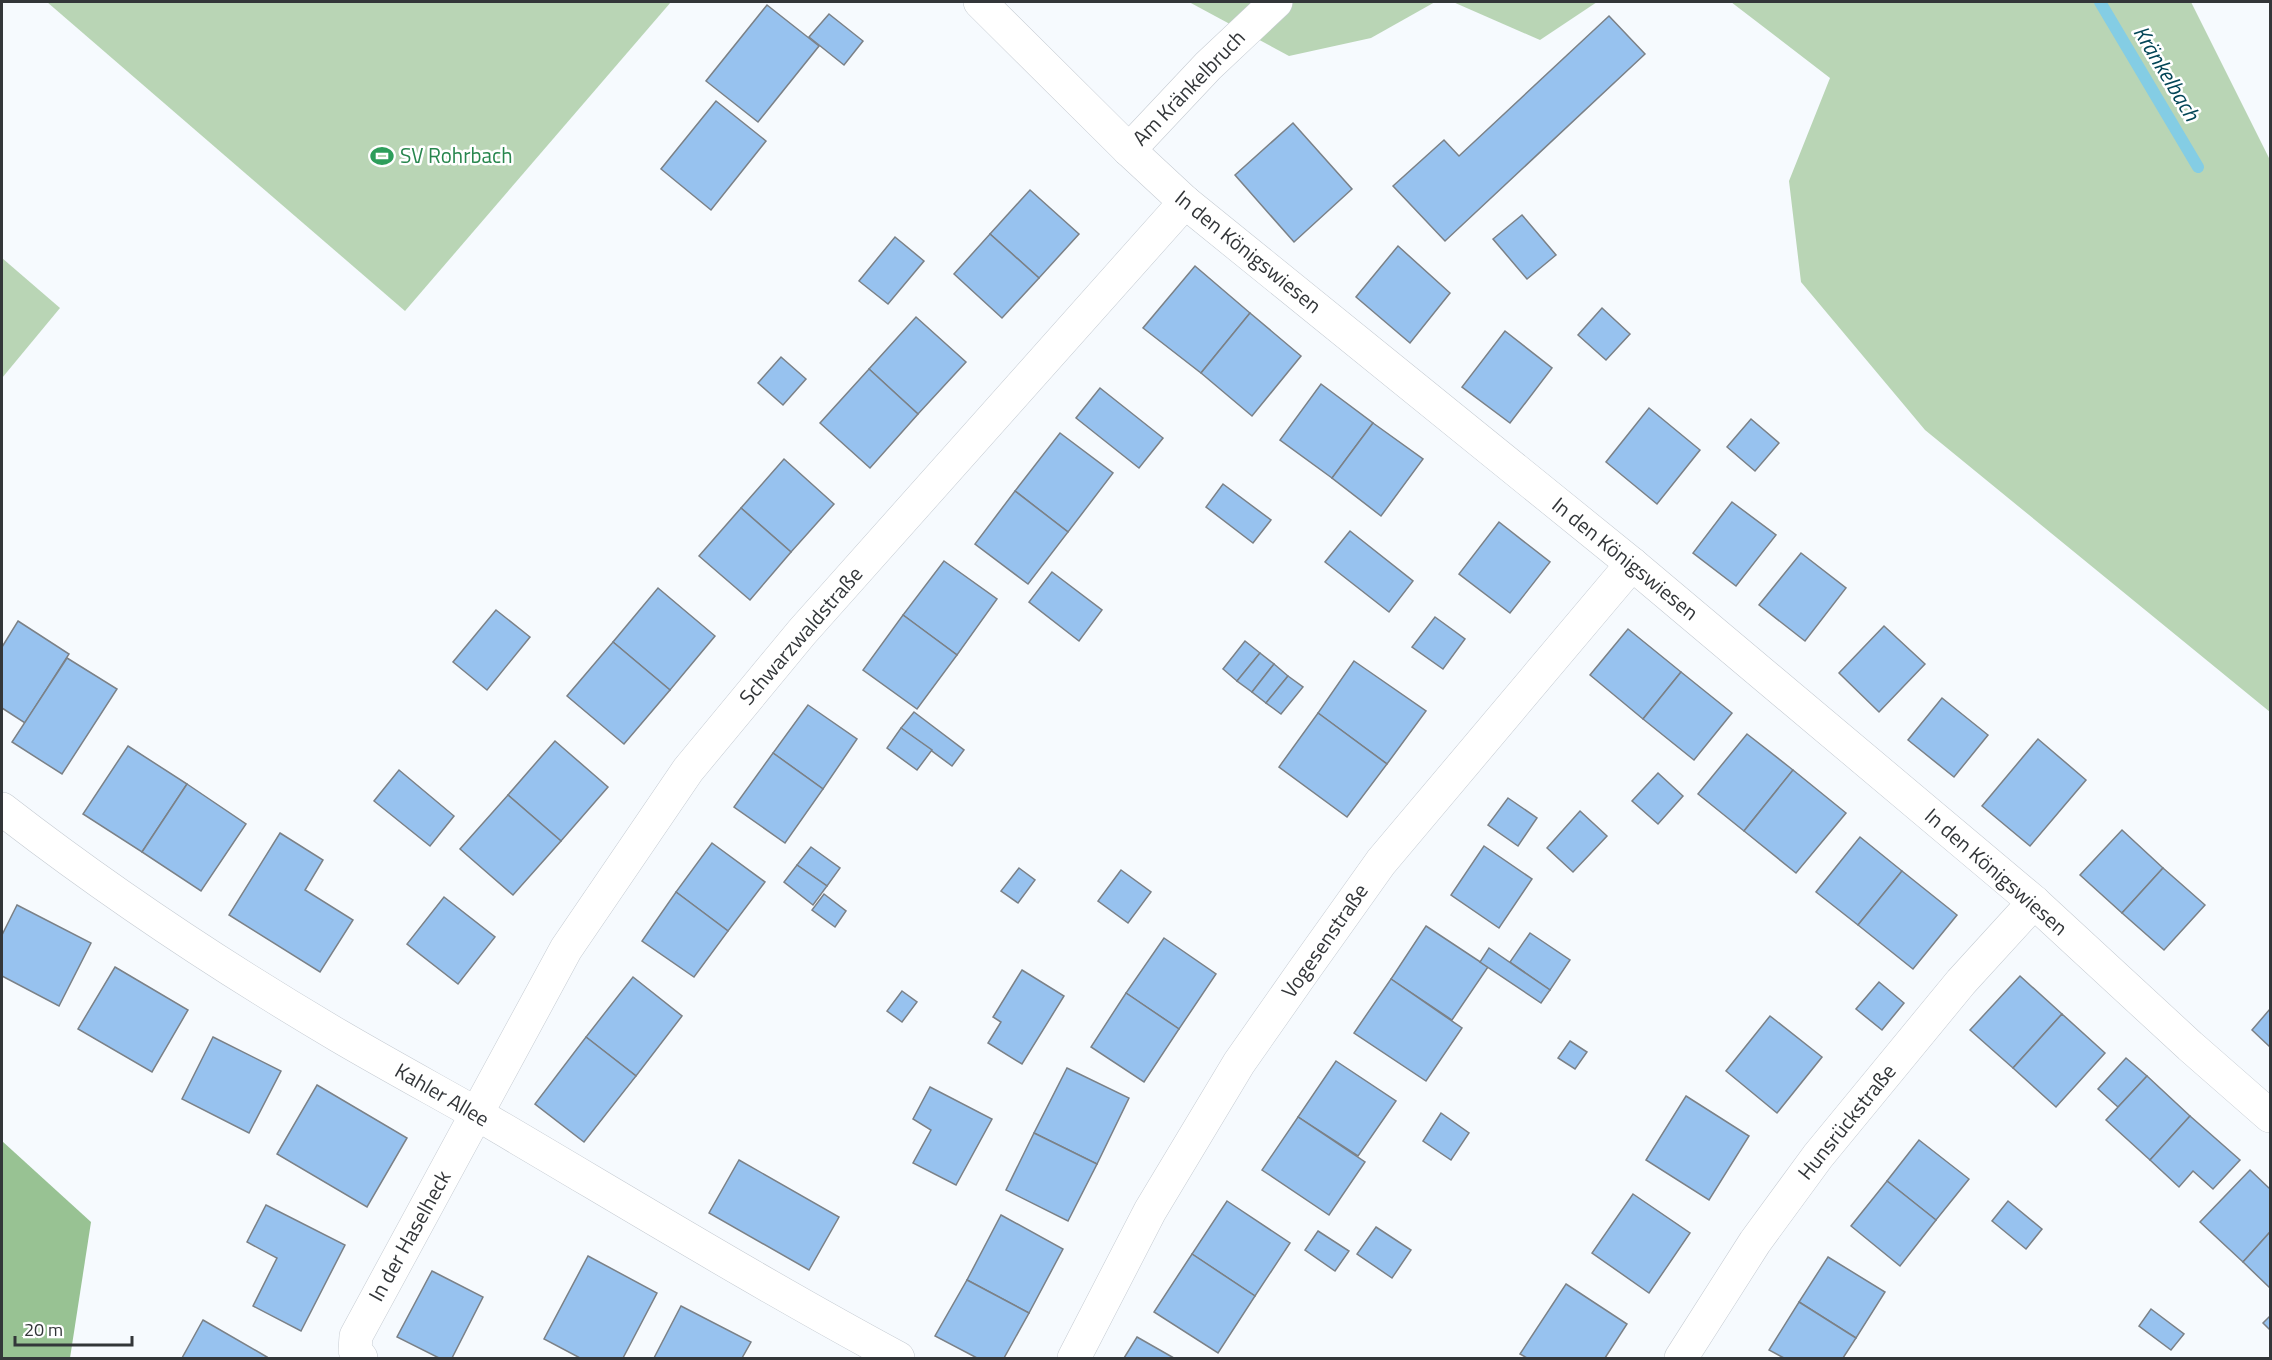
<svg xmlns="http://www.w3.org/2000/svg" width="2272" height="1360" font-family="'Titillium Web',sans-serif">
  <rect width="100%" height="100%" fill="#f6fafe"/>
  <g fill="#b9d5b5">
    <polygon points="47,2 671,2 405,311"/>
    <polygon points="1189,2 1435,2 1371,38 1289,56"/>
    <polygon points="1453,2 1597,2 1540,40"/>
    <polygon points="1731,2 2191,2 2270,160 2270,712 1925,430 1801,282 1789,181 1830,78"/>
    <polygon points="2,258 60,308 2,378"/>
  </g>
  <polygon fill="#98c293" points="2,1141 91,1222 70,1358 2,1358"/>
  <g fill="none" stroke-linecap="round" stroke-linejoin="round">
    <polyline stroke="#84cde4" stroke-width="12" points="2100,2 2198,167"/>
  </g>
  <g fill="#97c2ef" stroke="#7b8187" stroke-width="1.5">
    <polygon points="767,5 819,46 758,122 706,81"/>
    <polygon points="829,14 863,41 844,65 809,37"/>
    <polygon points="1609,16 1645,54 1445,241 1393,186 1444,140 1459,156"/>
    <polygon points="716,101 766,141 711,210 661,169"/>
    <polygon points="1293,123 1352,189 1294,242 1235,175"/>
    <polygon points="1030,190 1079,234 1039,278 990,234"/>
    <polygon points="1522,215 1556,255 1527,279 1493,239"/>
    <polygon points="990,234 1039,278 1002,318 954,274"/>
    <polygon points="895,237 924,261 888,304 859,281"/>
    <polygon points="1398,246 1450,293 1410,343 1356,297"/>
    <polygon points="1195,266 1250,313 1201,373 1143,328"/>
    <polygon points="1602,308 1630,334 1606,360 1578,335"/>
    <polygon points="1250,313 1301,356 1252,416 1201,373"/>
    <polygon points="916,317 966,362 918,414 869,369"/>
    <polygon points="1505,331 1552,368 1510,423 1462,387"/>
    <polygon points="781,357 806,379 783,405 758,383"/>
    <polygon points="869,369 918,414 870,468 820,423"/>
    <polygon points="1321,384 1373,423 1332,478 1280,440"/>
    <polygon points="1100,388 1163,438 1139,468 1076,418"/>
    <polygon points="1649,408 1700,450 1657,504 1606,462"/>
    <polygon points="1751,419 1779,443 1755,471 1727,447"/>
    <polygon points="1373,423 1423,459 1381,516 1332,478"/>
    <polygon points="1060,433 1113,473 1068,532 1015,491"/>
    <polygon points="784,459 834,504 791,552 741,508"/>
    <polygon points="1223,484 1271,520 1253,543 1206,507"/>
    <polygon points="1015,491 1068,532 1028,584 975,544"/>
    <polygon points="1732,502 1776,535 1736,586 1693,553"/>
    <polygon points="741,508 791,552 750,600 699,556"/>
    <polygon points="1499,522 1550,562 1510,613 1459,574"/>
    <polygon points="1350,531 1413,581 1389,612 1325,562"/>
    <polygon points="1801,553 1846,588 1805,641 1759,605"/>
    <polygon points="944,561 997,599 957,655 903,615"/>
    <polygon points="1052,572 1102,610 1079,641 1029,602"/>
    <polygon points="658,588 715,636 670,690 613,642"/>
    <polygon points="496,610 530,637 487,690 453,662"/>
    <polygon points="903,615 957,655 917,709 863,670"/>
    <polygon points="1435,617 1465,639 1443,669 1412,647"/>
    <polygon points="18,621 69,654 25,723 2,708 2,647"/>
    <polygon points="1884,626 1925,664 1879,712 1839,673"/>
    <polygon points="1628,629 1681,672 1643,719 1590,675"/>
    <polygon points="1245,641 1260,653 1237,681 1223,669"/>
    <polygon points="613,642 670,690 624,744 567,696"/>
    <polygon points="1260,653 1274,664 1252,692 1237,681"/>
    <polygon points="67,658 117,689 62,774 12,742"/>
    <polygon points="1354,661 1426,711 1387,764 1318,713"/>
    <polygon points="1274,664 1288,676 1266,703 1252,692"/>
    <polygon points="1681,672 1732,713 1694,760 1643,719"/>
    <polygon points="1288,676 1303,687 1281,714 1266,703"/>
    <polygon points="1942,698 1988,735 1954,777 1908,740"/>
    <polygon points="808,705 857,739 823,789 773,753"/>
    <polygon points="914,712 964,750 952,766 901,728"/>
    <polygon points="1318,713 1387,764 1347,817 1279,767"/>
    <polygon points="901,728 932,750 917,770 887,748"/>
    <polygon points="1747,734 1793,770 1744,831 1698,794"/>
    <polygon points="2038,739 2086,780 2030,846 1982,806"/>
    <polygon points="555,741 608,787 561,841 508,795"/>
    <polygon points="128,746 187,784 142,852 83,814"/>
    <polygon points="773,753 823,789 785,843 734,807"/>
    <polygon points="399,770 454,816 430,846 374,801"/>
    <polygon points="1793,770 1846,813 1796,873 1744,831"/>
    <polygon points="1658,773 1683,796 1658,824 1632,801"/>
    <polygon points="187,784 246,824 201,891 142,852"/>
    <polygon points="508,795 561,841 513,895 460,849"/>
    <polygon points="1508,798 1537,818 1518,846 1488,825"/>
    <polygon points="1580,811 1607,836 1573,872 1547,848"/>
    <polygon points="2122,830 2163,868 2122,913 2080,875"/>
    <polygon points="280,833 323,860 305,890 353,920 320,972 229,915"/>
    <polygon points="1860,837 1902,871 1858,925 1816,892"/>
    <polygon points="712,843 765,882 728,931 676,892"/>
    <polygon points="1484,846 1532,879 1499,928 1451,895"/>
    <polygon points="811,847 840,868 827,886 797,865"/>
    <polygon points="797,865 827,886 813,905 784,882"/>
    <polygon points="1019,868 1035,880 1018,903 1001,891"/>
    <polygon points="2163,868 2205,905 2164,950 2122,913"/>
    <polygon points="1121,870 1151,892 1128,923 1098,901"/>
    <polygon points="1902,871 1957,915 1913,969 1858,925"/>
    <polygon points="676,892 728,931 694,977 642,941"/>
    <polygon points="824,894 846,911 835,927 812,910"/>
    <polygon points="444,897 495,937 458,984 407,944"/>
    <polygon points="17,905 91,943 59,1006 2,976 2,935"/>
    <polygon points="1426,926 1488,967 1452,1020 1391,979"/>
    <polygon points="1530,933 1570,960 1550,990 1510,962"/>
    <polygon points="1164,938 1216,974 1179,1029 1126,993"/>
    <polygon points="1489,948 1550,990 1541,1003 1480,962"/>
    <polygon points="115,967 188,1010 152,1072 78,1029"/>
    <polygon points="1022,970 1064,996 1022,1064 988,1043 1001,1022 993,1017"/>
    <polygon points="2020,976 2062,1014 2013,1068 1970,1030"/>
    <polygon points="633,977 682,1016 636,1076 586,1037"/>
    <polygon points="1391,979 1462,1028 1426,1081 1354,1033"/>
    <polygon points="1879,982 1904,1003 1882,1030 1856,1009"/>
    <polygon points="902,991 917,1002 902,1022 887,1011"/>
    <polygon points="1126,993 1179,1029 1144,1082 1091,1047"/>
    <polygon points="2270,1009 2270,1047 2252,1030"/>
    <polygon points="2062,1014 2105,1053 2056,1107 2013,1068"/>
    <polygon points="1770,1016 1822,1057 1777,1113 1726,1071"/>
    <polygon points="213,1037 281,1071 249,1133 182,1099"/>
    <polygon points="586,1037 636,1076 584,1142 535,1104"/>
    <polygon points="1570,1041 1587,1052 1575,1069 1558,1058"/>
    <polygon points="2126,1058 2147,1076 2118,1107 2098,1089"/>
    <polygon points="1336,1061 1396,1101 1358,1156 1298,1117"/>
    <polygon points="1067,1068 1129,1098 1097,1164 1034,1133"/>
    <polygon points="2147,1076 2190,1116 2150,1160 2106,1120"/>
    <polygon points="317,1085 407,1138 367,1207 277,1154"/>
    <polygon points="930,1087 992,1119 956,1185 913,1163 931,1130 913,1119"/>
    <polygon points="1686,1096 1749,1136 1709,1200 1646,1160"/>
    <polygon points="1441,1113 1469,1133 1451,1160 1423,1141"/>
    <polygon points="2190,1116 2240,1160 2213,1189 2193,1171 2179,1187 2150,1160"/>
    <polygon points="1298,1117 1365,1162 1329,1215 1262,1170"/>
    <polygon points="1034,1133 1097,1164 1068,1221 1006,1190"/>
    <polygon points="1919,1140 1969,1179 1936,1220 1887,1181"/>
    <polygon points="739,1160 839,1217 809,1270 709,1213"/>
    <polygon points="2250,1170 2270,1189 2270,1232 2243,1262 2200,1222"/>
    <polygon points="1887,1181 1936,1220 1900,1266 1851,1226"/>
    <polygon points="1633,1194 1690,1233 1649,1293 1592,1253"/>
    <polygon points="1227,1201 1290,1243 1255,1296 1192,1254"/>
    <polygon points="2008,1201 2042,1229 2026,1249 1992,1221"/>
    <polygon points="266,1205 345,1245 301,1331 253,1306 277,1258 247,1242"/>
    <polygon points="1001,1215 1063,1249 1029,1313 967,1280"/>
    <polygon points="1376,1227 1411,1250 1392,1278 1357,1254"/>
    <polygon points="1318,1231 1349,1251 1335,1271 1305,1250"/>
    <polygon points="2270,1232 2270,1288 2243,1262"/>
    <polygon points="1192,1254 1255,1296 1218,1353 1154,1312"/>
    <polygon points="588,1256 657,1293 623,1358 580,1358 544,1339"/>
    <polygon points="1828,1257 1885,1292 1856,1338 1799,1302"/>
    <polygon points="432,1271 483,1297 452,1358 439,1358 397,1337"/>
    <polygon points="967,1280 1029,1313 1004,1358 977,1358 935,1336"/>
    <polygon points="1566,1284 1627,1324 1605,1358 1527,1358 1520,1354"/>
    <polygon points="1799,1302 1856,1338 1843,1358 1784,1358 1769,1350"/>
    <polygon points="681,1306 751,1342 742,1358 654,1358"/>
    <polygon points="2151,1309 2184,1334 2171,1350 2139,1326"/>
    <polygon points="2270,1316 2270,1330 2263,1323"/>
    <polygon points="203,1320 267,1357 266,1358 182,1358"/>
    <polygon points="1137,1337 1174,1358 1124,1358"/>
  </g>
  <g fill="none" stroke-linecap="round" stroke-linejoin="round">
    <g stroke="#c5cbd2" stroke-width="34">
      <g id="minor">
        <polyline points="980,2 1129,150 1185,202 1632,564 2034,902 2190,1046 2270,1116"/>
        <polyline points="1129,150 1208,66 1276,2"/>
        <path d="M2 809C109 892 222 967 339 1036 385 1063 431 1088 477 1114 617 1196 755 1281 898 1358"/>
        <polyline points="361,1358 355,1350 356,1336 566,949 688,770 802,632 1185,202"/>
        <polyline points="1074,1358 1150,1211 1239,1063 1302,973 1381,862 1632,564"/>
        <polyline points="1681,1358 1755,1242 1818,1156 1961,982 2034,902"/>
      </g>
    </g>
    <use href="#minor" stroke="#fff" stroke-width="33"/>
  </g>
  <defs>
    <g id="stadium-bare" transform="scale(1.8)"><path d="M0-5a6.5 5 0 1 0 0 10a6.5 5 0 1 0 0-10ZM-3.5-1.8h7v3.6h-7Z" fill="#2e9e5b" stroke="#fff" stroke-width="2.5" paint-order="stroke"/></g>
  </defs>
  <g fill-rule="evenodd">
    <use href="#stadium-bare" x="382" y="156"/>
  </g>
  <g text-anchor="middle" stroke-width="5" stroke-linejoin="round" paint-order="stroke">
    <g font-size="21" fill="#333639" stroke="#fff">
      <text transform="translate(1189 88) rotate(-46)" y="7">Am Kränkelbruch</text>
      <text transform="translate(1248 252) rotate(39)" y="7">In den Königswiesen</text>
      <text transform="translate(1625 559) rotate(39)" y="7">In den Königswiesen</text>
      <text transform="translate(801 636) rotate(-49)" y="7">Schwarzwaldstraße</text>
      <text transform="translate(1996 872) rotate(41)" y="7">In den Königswiesen</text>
      <text transform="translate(1325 941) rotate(-55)" y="7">Vogesenstraße</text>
      <text transform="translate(442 1095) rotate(30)" y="7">Kahler Allee</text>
      <text transform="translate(1847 1122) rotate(-51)" y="7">Hunsrückstraße</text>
      <text transform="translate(410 1236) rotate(-61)" y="7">In der Haselheck</text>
    </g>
    <g font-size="21" fill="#27864d" stroke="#fff" text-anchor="start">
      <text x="400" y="163">SV Rohrbach</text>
    </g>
    <g font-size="22" font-style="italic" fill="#034657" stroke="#fff">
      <text transform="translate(2167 73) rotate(59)" y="8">Kränkelbach</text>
    </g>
  </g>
  <rect width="2272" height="1360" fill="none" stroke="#333639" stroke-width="6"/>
  <path d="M15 1336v9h117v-9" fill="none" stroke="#333639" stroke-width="3"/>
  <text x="24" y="1336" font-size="18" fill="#333639" stroke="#ffffff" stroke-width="4.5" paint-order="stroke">20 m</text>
</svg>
